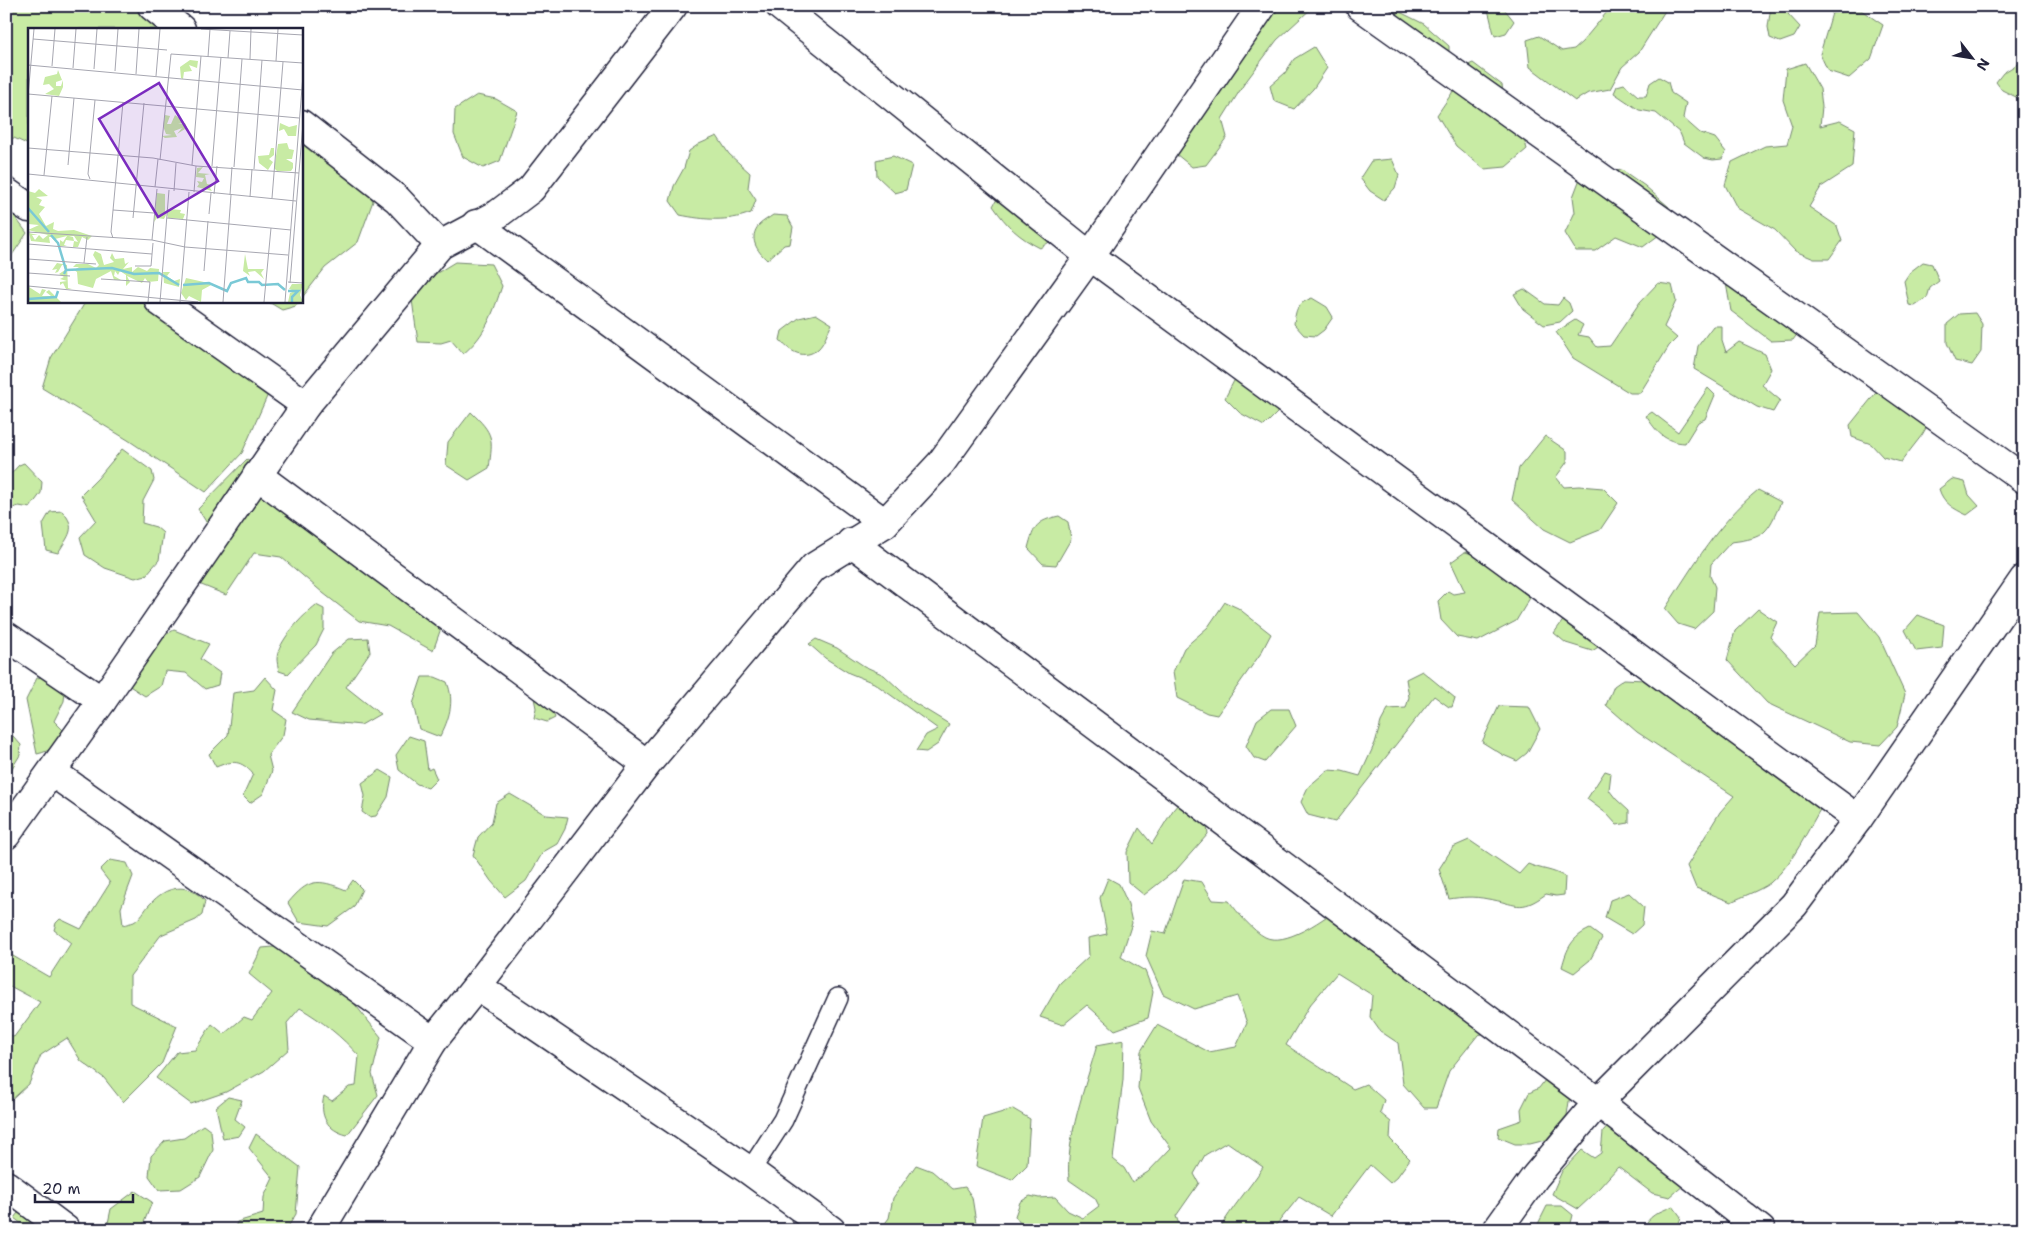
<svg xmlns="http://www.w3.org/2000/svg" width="2030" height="1236" font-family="'Shantell Sans',sans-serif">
  <rect width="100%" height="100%" fill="#fff"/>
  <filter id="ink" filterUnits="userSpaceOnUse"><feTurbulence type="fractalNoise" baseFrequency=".02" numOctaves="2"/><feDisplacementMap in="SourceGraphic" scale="10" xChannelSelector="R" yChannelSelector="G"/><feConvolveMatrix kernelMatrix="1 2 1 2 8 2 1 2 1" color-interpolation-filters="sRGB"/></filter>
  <g filter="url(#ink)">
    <g fill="#c8eba4" stroke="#758670">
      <polygon points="6,6 136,6 171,29 29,29 29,145 14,138 6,139"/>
      <polygon points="1276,6 1388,6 1424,24 1449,46 1449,57 1356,7 1313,7 1277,40 1244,84 1222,119 1227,137 1206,165 1192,167 1171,150"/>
      <path d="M1486 6H1502L1514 21 1506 33 1495 36C1491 26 1491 16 1486 6Z"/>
      <polygon points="1612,6 1668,6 1639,52 1622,67 1610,89 1588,93 1575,101 1530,67 1527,40 1539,36 1562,51 1574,49 1582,42"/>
      <polygon points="1771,6 1791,6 1788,14 1800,27 1794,37 1780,42 1770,38 1768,27"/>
      <polygon points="1861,10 1883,25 1871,59 1849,78 1828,71 1820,54 1832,13"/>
      <polygon points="1314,47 1327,68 1313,89 1294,109 1274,101 1270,86 1285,73 1294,59"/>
      <polygon points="1473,63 1502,85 1506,114 1522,133 1527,149 1506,167 1484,169 1456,146 1437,115 1452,93 1456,70"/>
      <polygon points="1805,63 1820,89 1822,107 1820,126 1840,121 1855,129 1852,167 1821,187 1809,207 1837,226 1842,241 1829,259 1814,259 1795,251 1775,230 1737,208 1725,185 1732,162 1765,146 1787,144 1792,126 1783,100 1786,69"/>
      <polygon points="2019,63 2024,63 2024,101 2002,90 1996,82 2003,73"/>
      <polygon points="1659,77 1668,82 1671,93 1686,103 1683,118 1700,133 1715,138 1726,152 1722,159 1713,160 1704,158 1684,143 1680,133 1656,113 1639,110 1614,93 1617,86 1624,84 1638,96 1646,96 1650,83"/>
      <polygon points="477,95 496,99 517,111 500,161 483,168 463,157 454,134 455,109"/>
      <polygon points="301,127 348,155 373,201 358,242 325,268 301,299"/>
      <path d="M717 136 729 154 750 173 748 188 756 200 751 213C727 222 705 220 680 215L670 201 674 186 684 168 689 151 699 144Z"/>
      <polygon points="893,156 912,165 906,190 895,193 877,176 876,160"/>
      <polygon points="1392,159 1399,175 1395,188 1384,200 1370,191 1360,178 1371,161"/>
      <polygon points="1622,170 1645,186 1669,207 1659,235 1643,247 1616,236 1595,251 1576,251 1565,233 1575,212 1573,197 1581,176"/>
      <path d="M1001 192 1054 239 1040 248C1018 237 1007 226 993 206Z"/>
      <polygon points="6,205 27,233 6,264"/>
      <path d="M773 215 787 216 793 227 790 244 784 245 767 260C757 251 748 238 759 225 763 221 769 218 773 215Z"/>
      <path d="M455 262 491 264 502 286C493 313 486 335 463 354L451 340 441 343 418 342 411 293 417 282 432 276Z"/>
      <polygon points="1923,262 1932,264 1939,281 1930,288 1927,298 1915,306 1909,305 1904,281 1910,272"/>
      <polygon points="1658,283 1672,285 1676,301 1664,327 1677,338 1669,346 1640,393 1630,393 1573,358 1556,332 1575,320 1583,325 1578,335 1589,337 1597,347 1610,346 1640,302"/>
      <polygon points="1726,283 1809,318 1793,340 1771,341 1731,311"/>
      <polygon points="1524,289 1545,304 1558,305 1563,298 1569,303 1572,311 1560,322 1544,325 1523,309 1514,294"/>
      <path d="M1312 298 1327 307 1333 317 1324 330 1316 336 1304 335 1294 324C1296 308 1297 304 1312 298Z"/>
      <polygon points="86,301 155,301 269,392 242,453 206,492 128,440 42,388 51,358"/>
      <polygon points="267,301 300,301 296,306 282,310"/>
      <polygon points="1975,313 1982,324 1981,352 1972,365 1955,361 1947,343 1947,324 1959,314"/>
      <path d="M816 314 832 324C828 331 824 344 818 349 804 361 789 351 780 340L782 331 799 318Z"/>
      <polygon points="1713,326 1722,326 1722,340 1726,352 1739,342 1765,354 1771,369 1762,385 1780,400 1773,412 1757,407 1694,369 1698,346"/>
      <polygon points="1236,377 1278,409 1277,413 1264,426 1240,413 1225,398"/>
      <polygon points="1883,384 1937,409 1922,435 1901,462 1883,457 1871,444 1852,437 1850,425"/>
      <path d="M1708 388 1715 395 1705 419 1698 422 1685 443C1664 442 1657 432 1646 416L1652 412 1678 432Z"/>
      <path d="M471 412C494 434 493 438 489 468L469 480 446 465 448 442Z"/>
      <polygon points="1545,436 1567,451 1567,462 1556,477 1564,487 1579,486 1603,488 1618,503 1600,530 1570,542 1544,529 1512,500 1519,468"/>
      <polygon points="122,449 152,471 154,480 143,501 142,523 156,527 163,533 159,560 146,575 135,578 105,568 85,555 80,537 96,520 81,495 98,478"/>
      <polygon points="247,459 281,480 446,614 433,651 388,626 359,621 323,593 281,557 254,553 226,595 199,584 215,536 198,509"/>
      <polygon points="24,463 42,482 41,493 30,508 19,506 6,510 6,479 19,465"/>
      <path d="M1952 479 1965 482 1969 495 1979 506 1967 515C1954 509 1943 503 1939 489Z"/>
      <path d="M1758 490 1781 502C1767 533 1766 538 1731 542L1711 564 1710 576 1715 587 1713 611 1694 629 1678 624 1665 609C1693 566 1718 523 1758 490Z"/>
      <path d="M62 511C78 528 68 536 58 553L46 550 43 524 50 512Z"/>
      <path d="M1059 516 1068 522 1071 539 1056 565 1043 564 1028 548C1034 526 1036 521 1059 516Z"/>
      <polygon points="1465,552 1489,558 1536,588 1516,621 1478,641 1457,637 1441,620 1438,601 1448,591 1453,594 1465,592 1451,562"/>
      <polygon points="1225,602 1238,608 1271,634 1261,653 1217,715 1207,713 1177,698 1173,672 1184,648 1208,627"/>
      <polygon points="1586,602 1595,609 1600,646 1592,651 1566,643 1554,633 1572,608"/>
      <path d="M316 605 324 609V629L316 645 288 674 279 671C278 667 277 662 277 659 277 642 303 615 316 605Z"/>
      <polygon points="1758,609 1777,622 1770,637 1795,664 1815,645 1820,613 1858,612 1879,637 1905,694 1897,727 1880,745 1850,742 1767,703 1727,660 1735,631"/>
      <polygon points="1918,615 1944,625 1942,648 1916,651 1905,630"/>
      <polygon points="174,630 209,644 200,659 220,673 218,685 205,689 186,673 165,671 161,686 145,696 125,683 158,639"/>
      <polygon points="368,638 370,652 346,687 380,714 361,725 309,720 292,712 331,654 349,639"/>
      <polygon points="816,639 837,648 864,666 884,675 913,702 949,724 938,744 926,752 916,751 926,735 938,729 874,683 849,673 825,658 809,644"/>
      <path d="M1662 667 1771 743 1820 774 1824 803C1807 830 1795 862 1770 883 1759 891 1743 896 1731 902L1696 888 1687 866 1720 812 1734 796 1637 732 1606 705 1614 686 1624 679 1644 680Z"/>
      <polygon points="1422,671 1455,698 1452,707 1449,707 1434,696 1335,822 1308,815 1301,802 1308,787 1328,770 1342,771 1360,776 1375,743 1381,722 1388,709 1406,708 1409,697 1406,679"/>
      <path d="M53 675 66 683 64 701 54 721 63 730C58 744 52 751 37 754L26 700 37 678Z"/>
      <path d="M265 677 277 690 273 710 286 719 283 735 268 755 272 771 263 794 250 803 243 796 253 774C241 760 233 760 216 767L209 754 228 735 233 693 254 690Z"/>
      <path d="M422 677H435L447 682C455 702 449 719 440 737L419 729 413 704Z"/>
      <polygon points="533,693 550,705 555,718 547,722 534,718 536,708"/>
      <polygon points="1499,706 1529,707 1540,729 1527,753 1517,761 1503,755 1482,742"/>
      <polygon points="1271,709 1289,709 1296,726 1265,762 1254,758 1246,746 1257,720"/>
      <polygon points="13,736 21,745 20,755 6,778 6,740"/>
      <polygon points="409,736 424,741 428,770 432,768 437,779 428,788 417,784 399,770 396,755"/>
      <polygon points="380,770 392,777 388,797 376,816 369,817 362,812 365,796 362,783"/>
      <polygon points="1605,771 1611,773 1609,790 1616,799 1629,811 1629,823 1617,825 1607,814 1587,799"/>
      <polygon points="1190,790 1203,800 1208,834 1177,869 1144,895 1128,882 1127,852 1139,828 1152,844 1173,810"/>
      <polygon points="510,794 546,815 568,817 565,829 557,844 543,852 526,881 505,897 491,881 473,855 478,837 492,822 496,803"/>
      <path d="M1469 840 1519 874 1528 864C1542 870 1552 869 1565 877L1564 895 1556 896 1546 894C1519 914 1516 903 1488 899 1474 896 1462 897 1449 899L1439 869 1453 847Z"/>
      <path d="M110 860 127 863 133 876 121 908 123 925C126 924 131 923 134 922 141 918 145 909 150 904 167 885 188 882 205 901L202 915 196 920 161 935 130 976V1003L177 1026 162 1063 123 1102 104 1078 81 1061 67 1038 41 1055 29 1084 6 1105V1032L14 1037 40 1002 6 984V952L49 977 71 943 54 930 56 923 60 919 81 929 110 883 100 870Z"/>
      <polygon points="1108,878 1119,884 1128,904 1132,923 1121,957 1145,971 1153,992 1148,1018 1115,1030 1087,1005 1063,1025 1040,1017 1060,983 1089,956 1088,938 1107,934 1100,898"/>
      <path d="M1184 879 1202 882 1213 900 1229 901C1237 912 1253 931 1265 937 1285 947 1320 921 1336 910L1494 1031 1478 1035 1449 1071 1436 1108H1424L1403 1084 1398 1043 1380 1031 1370 1017 1372 995 1337 973 1309 1006 1286 1045 1353 1089 1366 1084 1384 1100 1380 1113 1391 1122 1390 1139 1410 1159 1397 1177 1390 1183 1370 1165 1331 1216 1299 1197 1272 1230H1219C1232 1207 1249 1189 1263 1167L1227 1142 1205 1155 1194 1174 1199 1183 1176 1216 1181 1230H1020L1022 1226 1015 1216 1020 1202 1030 1196 1039 1198 1055 1197 1068 1211 1083 1218 1099 1206 1095 1198 1069 1180C1065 1141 1086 1084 1097 1045L1124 1040 1123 1080 1113 1159 1124 1168 1132 1182 1148 1172 1171 1148 1151 1121 1138 1088 1141 1051 1157 1025 1209 1052 1236 1047 1247 1023 1237 996 1194 1009 1163 994 1146 956 1152 931 1165 934Z"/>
      <path d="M353 880 362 889 354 907 328 926 299 922 288 903C308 879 317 878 346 890Z"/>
      <polygon points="1629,893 1644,907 1642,925 1632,934 1605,918 1610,900"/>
      <path d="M1590 929 1602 938 1590 960 1574 973 1562 967C1567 948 1572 937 1590 929Z"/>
      <path d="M285 946 349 997 381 1037 372 1074 378 1095 347 1135C327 1130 319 1116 324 1096L332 1101 349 1087 356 1086 359 1056C341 1036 322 1021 300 1008L287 1023 289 1049 264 1071 226 1092 191 1104 156 1078 177 1052 195 1050 212 1024 224 1034 244 1017 252 1020 272 993 249 974 262 948Z"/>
      <polygon points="1554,1068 1571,1088 1567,1115 1546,1140 1530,1144 1515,1144 1498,1137 1499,1128 1522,1120 1521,1109 1529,1093 1539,1088"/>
      <polygon points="228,1097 242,1100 235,1119 245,1127 239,1136 223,1139 216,1107"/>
      <polygon points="1013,1109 1030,1119 1027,1165 1012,1180 976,1166 983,1118"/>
      <polygon points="1616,1117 1684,1185 1670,1197 1652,1193 1618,1167 1591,1197 1578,1209 1552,1194 1562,1171 1582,1150 1594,1158 1601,1153 1603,1132"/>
      <polygon points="203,1125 211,1131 213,1150 200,1177 181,1189 159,1190 149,1176 151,1156 165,1141 184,1138"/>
      <polygon points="256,1134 300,1167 296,1214 286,1230 234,1230 237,1222 263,1214 264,1197 273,1178 249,1148"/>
      <polygon points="916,1165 932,1171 953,1189 965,1187 972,1197 977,1229 880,1230 889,1218 893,1198"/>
      <polygon points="135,1191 152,1202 141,1230 108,1230 107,1228 111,1209"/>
      <polygon points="25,1204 73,1230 30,1230 14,1218"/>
      <polygon points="1547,1206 1562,1206 1573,1215 1571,1223 1567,1230 1535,1230"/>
      <path d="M1673 1206 1681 1217 1677 1230H1644C1647 1215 1660 1212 1673 1206Z"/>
    </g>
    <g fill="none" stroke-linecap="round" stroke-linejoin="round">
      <g stroke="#22223b" stroke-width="22">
        <polyline id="service" points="750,1171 783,1120 838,998"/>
      </g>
      <g stroke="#22223b" stroke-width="31">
        <g id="minor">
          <polyline points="152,6 181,29"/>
          <polyline points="780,6 1090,256 1858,819"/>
          <polyline points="1360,6 2024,479"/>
          <polyline points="301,124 397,199 440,245"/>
          <polyline points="6,192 29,208"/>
          <polyline points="476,224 885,523"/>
          <polyline points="159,301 306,405"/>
          <polyline points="257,475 647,764"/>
          <polyline points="851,542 1598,1102 1761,1230"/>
          <polyline points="6,636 102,701"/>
          <polyline points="52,772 433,1041"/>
          <polyline points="6,835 102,701 306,405 440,245 498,214 531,189 673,6"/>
          <polyline points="477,986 750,1171 831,1230"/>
          <polyline points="6,1185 66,1230"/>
          <polyline points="320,1230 433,1041 477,986 647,764 814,567 885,523 941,463 1090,256 1262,6"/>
          <polyline points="1497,1230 1535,1177 1598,1102 1794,905 1858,819 2024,579"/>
        </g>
      </g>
      <use href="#service" stroke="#fff" stroke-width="19"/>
      <use href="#minor" stroke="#fff" stroke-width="28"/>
    </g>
  </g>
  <g transform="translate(28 28)">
    <rect width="275" height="275" fill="#fff"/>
    <path d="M162 32 170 33 169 40 161 37 164 43 156 44 155 51 153 50 152 39ZM30 42 34 52 28 54V58H33L35 52V59L31 68 17 66 26 61 21 56 15 57 17 49 29 46ZM137 87 142 88 139 96H143L147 87 156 94 150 96 157 95 161 104 157 101 149 106 154 100 146 103 144 99 149 109 137 110 134 108 144 107 138 106 135 98ZM252 95 261 99 269 97 268 108H260L256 101 251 103ZM259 115 261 121 266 122 264 131H258L265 135V140L263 143H249L246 140 250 116ZM243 120H246V127L241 131 245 134 240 142 231 135 230 128 241 127ZM175 139 170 145 182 146 177 147 179 156 185 157 182 160 184 163 169 159 171 156 169 153 174 154 176 150 168 149 169 140ZM11 161 20 168 8 169 14 172 11 177 17 179 11 186 18 198 26 194 25 201 30 203 46 202 64 208 60 212 54 209 50 219H45L46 213 50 214 46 208H41L45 209 46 213 38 212 36 217 39 218H32V212L35 214 39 208 27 211 31 218 23 209H21L22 215 3 213 1 205 10 207H4L7 212 11 207 15 211 20 207 0 202 11 197 0 196V163L7 165ZM129 165 137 166V185L141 181 153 182 152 185 157 186 155 191 140 190 139 185 136 191 129 190 126 194ZM67 223 73 226 76 237 86 234 82 230 84 225 87 231 96 230 97 236 101 234 95 241 104 239V244L110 239 119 243 122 240 131 241 130 253 120 254 117 250 114 255 99 248 102 254 98 258V247L92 243 90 247 87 243 86 248 93 252H86L83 243 68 251 65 260 50 256 49 244 46 242 51 239H45L48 236H60L68 240 71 237 65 227ZM217 226 220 241H236L233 245 236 251 227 243 220 244 222 248 215 243ZM29 235 39 237 40 260 44 261H38L35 255 32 257V254L39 253 32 251 36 249 31 246 37 242 36 237H34L30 244 27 245 29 241 24 242ZM135 244H142L139 248 146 253 152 251 151 259 136 255ZM158 250 185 256 174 262 173 274 161 268 158 272 153 265ZM264 256H275L272 267 275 274H260L262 265 267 263 261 261ZM1 259 12 266 14 261 18 262 14 268H23L18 264 21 262 33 274H0Z" fill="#c8eba4"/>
    <path fill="none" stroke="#7ac9d6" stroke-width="2.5" d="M0 180 21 204M23 207 30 215 38 242 36 246M38 242 84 240 106 246 131 245 151 257M155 257 181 255 199 263 203 255 218 250 220 254H231L234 257 250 256 257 262M260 263H270L264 269V274M0 271 28 269 30 263"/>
    <path fill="none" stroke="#a7a7b1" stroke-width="1" d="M173 1 275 7M5 11 139 22M180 29 182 1M200 30 202 3M222 31 223 1M248 33 250 1M0 37 275 62M24 38 27 1M45 40 48 1M66 41 69 1M87 43 90 1M108 46 111 1M128 48 132 1M0 66 271 90M0 68 6 1M0 120 125 130 168 138 271 145M132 132 143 26 275 35M40 137 46 70M164 137 173 28M184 138 193 29M206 139 214 31M226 141 234 32M0 146 268 173M16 147 24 68M62 151 60 146 67 72M127 159 130 131M146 163 148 135M166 164 168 138M186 166 189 138M202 167 204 139M222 169 224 141M244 170 255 34M85 182 126 185M181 186 183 165M105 190 116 75M139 190 263 202M0 204 124 212 157 219 260 227M85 210 83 204 95 74M124 212 129 161M0 216 124 226M0 231 68 236M56 235 59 209M107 238H123L125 215M176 243 180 193M0 245 42 248M73 251 122 254 120 274M260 254 275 255M262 255 275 95M0 258 170 274M132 274 141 162M152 274 161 164M195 274 203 167M236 274 243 200M257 274 275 47"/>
    <path fill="#7b2cbf" fill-opacity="0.15" stroke="#7b2cbf" stroke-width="2.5" d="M131 55 190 153 130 189 71 91Z"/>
    <rect width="275" height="275" fill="none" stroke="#22223b" stroke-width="2.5"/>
  </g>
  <rect width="2030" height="1236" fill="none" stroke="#fff" stroke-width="25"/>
  <rect x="12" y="12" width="2005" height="1211" fill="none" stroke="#22223b" stroke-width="2" filter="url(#ink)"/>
  <g transform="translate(1972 58) rotate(121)" stroke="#ffffff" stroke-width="4" paint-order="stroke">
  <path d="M0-4L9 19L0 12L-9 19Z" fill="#22223b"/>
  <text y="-8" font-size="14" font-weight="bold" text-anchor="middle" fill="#22223b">N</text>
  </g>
  <path d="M35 1194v8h98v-8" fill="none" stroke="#22223b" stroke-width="2.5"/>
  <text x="42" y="1194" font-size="15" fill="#22223b" stroke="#ffffff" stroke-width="4" paint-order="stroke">20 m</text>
</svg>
